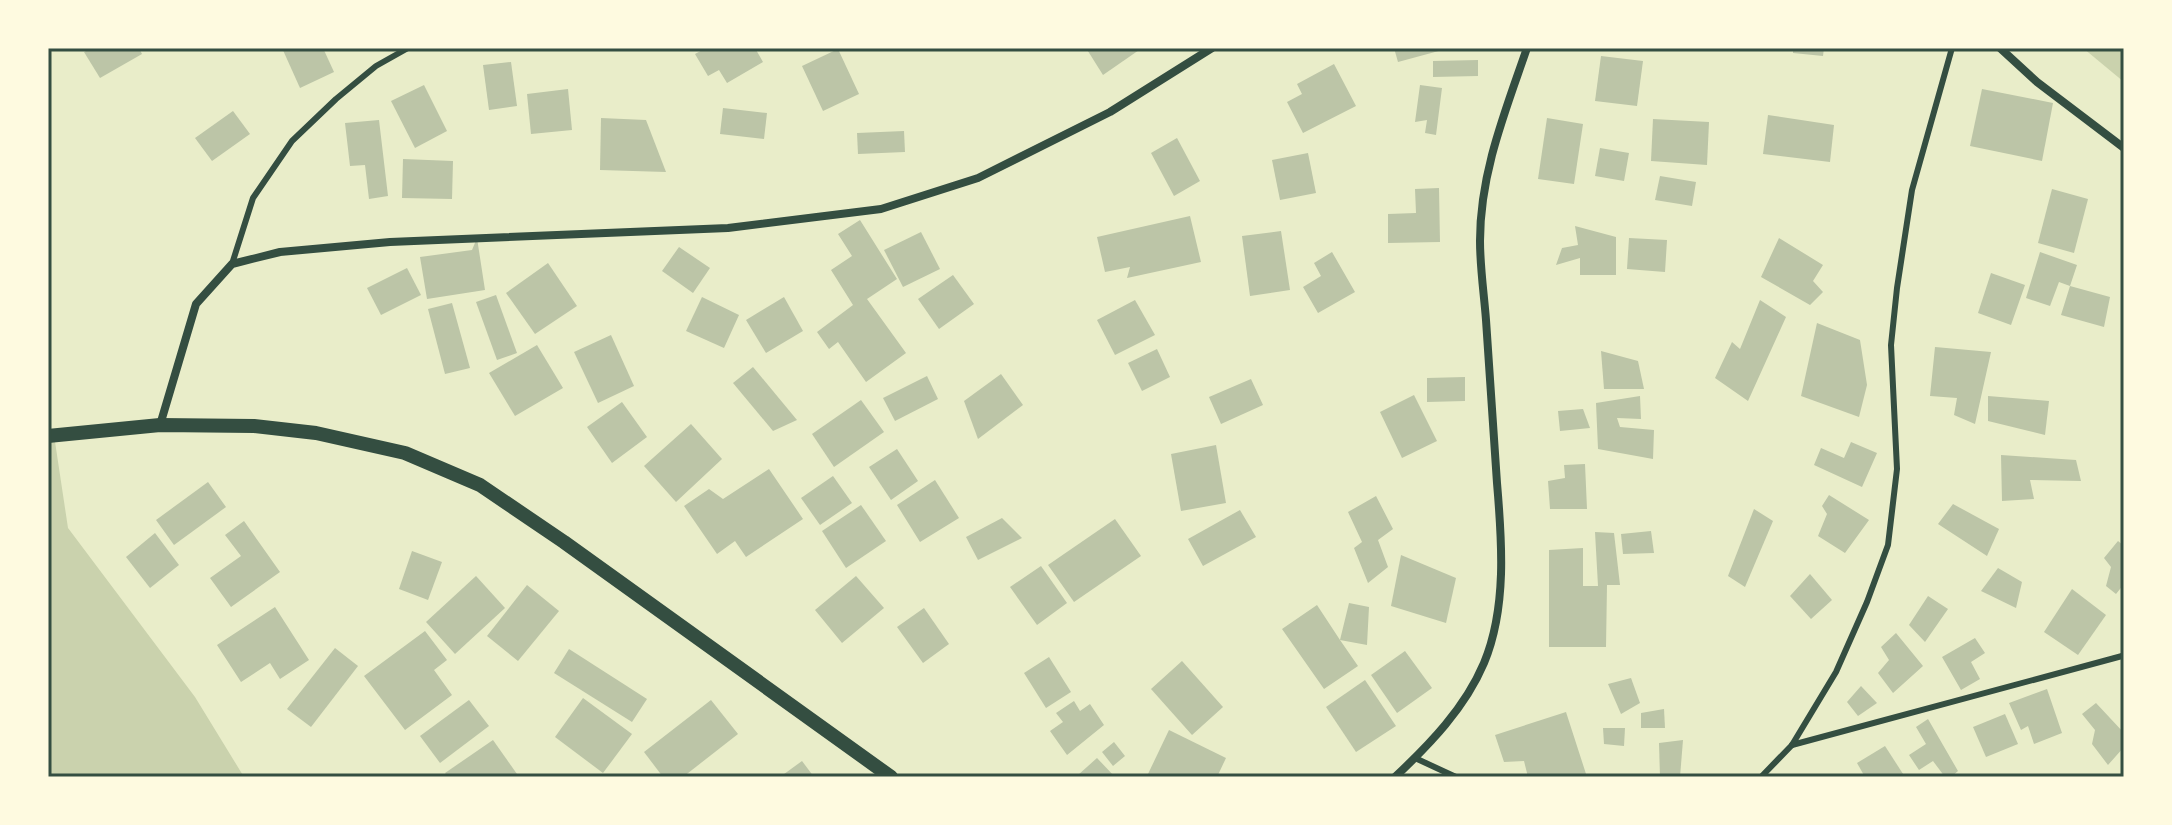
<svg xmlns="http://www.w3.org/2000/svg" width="2172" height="825" font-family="Inter,sans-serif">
  <rect width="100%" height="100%" fill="#e9edc9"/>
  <g fill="#cad2ad">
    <polygon points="2083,48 2124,48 2124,82"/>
    <polygon points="54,435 68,528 195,697 244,777 48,777 48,436"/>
  </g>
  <g fill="#bcc5a7">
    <polygon points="92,48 139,48 142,54 100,78 84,52"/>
    <polygon points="282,48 323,48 334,72 300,88"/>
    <polygon points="706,48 755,48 763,62 727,83 719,70 708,76 695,54"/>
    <polygon points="1086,48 1142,48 1103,75"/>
    <polygon points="1394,48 1446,48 1446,49 1398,62"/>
    <polygon points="1793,48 1824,48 1823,56 1793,53"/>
    <polygon points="838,49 859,94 823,111 802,66"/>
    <polygon points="1601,56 1643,61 1637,106 1595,101"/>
    <polygon points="1478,60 1478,76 1433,77 1433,61"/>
    <polygon points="511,62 517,106 489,110 483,65"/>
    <polygon points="1334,64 1356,106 1303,133 1287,102 1302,94 1297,84"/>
    <polygon points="424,85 447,131 415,148 391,101"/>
    <polygon points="1420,85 1442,88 1436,135 1425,133 1427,120 1415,122"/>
    <polygon points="568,89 572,130 531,134 527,94"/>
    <polygon points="1982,89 2053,103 2042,161 1970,146"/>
    <polygon points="723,108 767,113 764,139 720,134"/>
    <polygon points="233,111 250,134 212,161 195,138"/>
    <polygon points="1768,115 1834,125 1830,162 1763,154"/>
    <polygon points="601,118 646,120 666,172 600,170"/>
    <polygon points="1547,118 1583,124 1574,184 1538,179"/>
    <polygon points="1653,119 1709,122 1707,165 1651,161"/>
    <polygon points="379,120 388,196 369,199 365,165 350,166 345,123"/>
    <polygon points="904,131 905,152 858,154 857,133"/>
    <polygon points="1177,138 1200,181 1174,196 1151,153"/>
    <polygon points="1600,148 1629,153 1624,181 1595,176"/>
    <polygon points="1308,153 1316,193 1280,200 1272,160"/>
    <polygon points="403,159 453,161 452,199 402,198"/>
    <polygon points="1660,176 1696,182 1692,206 1655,200"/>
    <polygon points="1439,188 1440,242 1388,243 1388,214 1416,213 1415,189"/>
    <polygon points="2052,189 2088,199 2074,253 2038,243"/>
    <polygon points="1190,216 1201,262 1127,278 1130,267 1105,272 1097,237"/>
    <polygon points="860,220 897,279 867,299 906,353 866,382 838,342 829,349 817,332 853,305 831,270 852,256 838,234"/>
    <polygon points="1575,226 1616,237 1616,275 1580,275 1580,258 1556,265 1562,248 1578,245"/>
    <polygon points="1281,231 1290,290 1250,296 1242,236"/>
    <polygon points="921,232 940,269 903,287 884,250"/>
    <polygon points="477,238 485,290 427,299 420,257 472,250"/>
    <polygon points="1629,238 1667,240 1665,272 1627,269"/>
    <polygon points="1779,238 1823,265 1813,281 1823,292 1810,305 1761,277"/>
    <polygon points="679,247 710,268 693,293 662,271"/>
    <polygon points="1332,252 1355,292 1318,313 1303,287 1321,276 1314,263"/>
    <polygon points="2040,252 2077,265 2070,286 2110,297 2104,327 2061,315 2070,286 2059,282 2050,306 2026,298"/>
    <polygon points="548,263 577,306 535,334 506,293"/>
    <polygon points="407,268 421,295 381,315 367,288"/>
    <polygon points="1991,273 2025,285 2011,325 1978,313"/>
    <polygon points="953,275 974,304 939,329 918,299"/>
    <polygon points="496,295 517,353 497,360 476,302"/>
    <polygon points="702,297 739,315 724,348 686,331"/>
    <polygon points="784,297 803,331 766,353 746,320"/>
    <polygon points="1135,300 1155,335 1115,355 1097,320"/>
    <polygon points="1760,300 1786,317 1748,401 1715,378 1732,342 1740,349"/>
    <polygon points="452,303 470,368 445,374 428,309"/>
    <polygon points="1817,323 1860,340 1867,385 1859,417 1801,396"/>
    <polygon points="611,335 634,386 598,403 574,352"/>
    <polygon points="537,345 563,388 515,416 489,373"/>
    <polygon points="1935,347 1991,352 1975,424 1954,415 1957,398 1930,396"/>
    <polygon points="1157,349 1170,377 1142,391 1128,363"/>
    <polygon points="1601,351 1638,361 1644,389 1604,389"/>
    <polygon points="753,367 797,420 773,431 733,383"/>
    <polygon points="1001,374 1023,405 978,439 964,401"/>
    <polygon points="927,376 938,399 895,421 883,398"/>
    <polygon points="1465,377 1465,401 1427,402 1427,378"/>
    <polygon points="1251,379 1263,405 1221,424 1209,397"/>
    <polygon points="1414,395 1437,441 1402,458 1380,412"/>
    <polygon points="1640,396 1641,419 1617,418 1620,427 1654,430 1653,459 1598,449 1596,403"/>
    <polygon points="1988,396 2049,401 2045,435 1988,421"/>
    <polygon points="861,400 884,432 834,467 812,434"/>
    <polygon points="622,402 647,437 612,463 587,427"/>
    <polygon points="1583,409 1590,428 1560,431 1558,411"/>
    <polygon points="691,424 722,459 676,502 644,466"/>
    <polygon points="1851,442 1877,453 1862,487 1814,465 1821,448 1844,458"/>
    <polygon points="1216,445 1226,503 1181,511 1171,454"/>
    <polygon points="897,449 918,481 891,500 869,467"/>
    <polygon points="2001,455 2076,460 2081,481 2030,480 2034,499 2002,501"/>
    <polygon points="1585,464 1587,509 1550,509 1548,481 1565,478 1564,465"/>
    <polygon points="769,469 803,519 746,557 735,541 717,554 684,506 709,489 723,499"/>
    <polygon points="833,476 852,503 820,525 801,498"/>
    <polygon points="935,480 959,518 920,542 897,505"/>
    <polygon points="208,482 226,507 174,545 156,520"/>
    <polygon points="1829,495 1869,520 1845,553 1818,536 1827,514 1822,506"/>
    <polygon points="1376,496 1393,529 1378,540 1388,567 1368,583 1354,548 1362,542 1348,512"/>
    <polygon points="1953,504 1999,529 1987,556 1938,524"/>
    <polygon points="861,505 886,541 846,568 822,531"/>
    <polygon points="1754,509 1773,521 1745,587 1728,576"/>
    <polygon points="1240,510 1256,537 1203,566 1188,539"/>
    <polygon points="1002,518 1022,538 978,560 966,537"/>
    <polygon points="1115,519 1141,556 1074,602 1048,565"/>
    <polygon points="244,521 280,572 231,607 210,578 241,556 225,535"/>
    <polygon points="1651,531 1654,553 1623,554 1621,534"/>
    <polygon points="1595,532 1614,533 1620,585 1607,585 1606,647 1549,647 1549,550 1583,548 1583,586 1598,586"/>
    <polygon points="155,533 179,565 150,588 126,557"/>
    <polygon points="2118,541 2124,546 2124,584 2116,594 2106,586 2111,567 2104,558"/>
    <polygon points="412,551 442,562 428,600 399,589"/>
    <polygon points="1401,555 1456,578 1446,623 1391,606"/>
    <polygon points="1041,566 1067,603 1037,625 1010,587"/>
    <polygon points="1998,568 2022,582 2016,608 1981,591"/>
    <polygon points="1810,574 1832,600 1811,619 1790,596"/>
    <polygon points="476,576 505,608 455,654 426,622"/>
    <polygon points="856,576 884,608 842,643 815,610"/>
    <polygon points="527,585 559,611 518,661 487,636"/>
    <polygon points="2072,589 2106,615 2078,655 2044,632"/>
    <polygon points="1928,596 1948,609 1925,642 1909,625"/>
    <polygon points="1349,603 1369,607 1367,645 1340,640 1358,666 1324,689 1282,629 1317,605 1340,640"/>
    <polygon points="275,607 309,660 280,679 270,663 241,682 217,645"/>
    <polygon points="924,608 949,644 923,663 897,627"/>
    <polygon points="425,631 447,660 434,670 452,695 405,730 364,676"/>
    <polygon points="1896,633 1923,666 1893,693 1878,673 1889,660 1881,647"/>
    <polygon points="1975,638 1985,653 1971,662 1980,679 1961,690 1942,657"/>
    <polygon points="335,648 358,666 311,727 287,709"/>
    <polygon points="569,649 647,699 632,722 554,673"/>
    <polygon points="1405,651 1432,688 1397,713 1371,675"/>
    <polygon points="1049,657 1071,692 1046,708 1024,673"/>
    <polygon points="1182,661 1223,707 1192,735 1151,689"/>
    <polygon points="1631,678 1640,703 1621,714 1608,684"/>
    <polygon points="1365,680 1396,726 1356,752 1326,707"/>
    <polygon points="1861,686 1877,703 1858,716 1847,702"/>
    <polygon points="2047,689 2062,733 2034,744 2028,726 2021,730 2009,703"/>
    <polygon points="583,698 632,734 603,773 555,737"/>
    <polygon points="469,700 489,726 440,763 420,736"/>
    <polygon points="711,700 738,734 683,777 663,777 644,752"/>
    <polygon points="1074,701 1080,711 1090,704 1104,725 1067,755 1050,731 1063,722 1056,713"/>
    <polygon points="2096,703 2124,733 2124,747 2108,765 2092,744 2095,730 2082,714"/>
    <polygon points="1664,709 1665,728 1641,728 1641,713"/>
    <polygon points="1566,712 1587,777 1528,777 1524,761 1504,762 1495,735"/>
    <polygon points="2005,714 2018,744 1986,757 1973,727"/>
    <polygon points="1928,719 1958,771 1951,777 1945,777 1933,761 1919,770 1909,755 1926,744 1916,727"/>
    <polygon points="1603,728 1625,728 1624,746 1604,744"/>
    <polygon points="1169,730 1226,758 1217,777 1154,777 1148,774"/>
    <polygon points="493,740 517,774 512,777 448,777 445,773"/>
    <polygon points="1683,740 1680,777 1660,777 1659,743"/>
    <polygon points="1114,742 1125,756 1113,766 1102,752"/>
    <polygon points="1885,746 1905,777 1865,777 1857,763"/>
    <polygon points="1097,758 1115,777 1078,775"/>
    <polygon points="802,761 814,777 780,777"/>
  </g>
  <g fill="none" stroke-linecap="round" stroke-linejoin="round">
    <g stroke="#344e41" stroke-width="6">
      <polyline points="232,264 253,198 292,141 336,99 376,66 408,48"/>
      <polyline points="1792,745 2122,656"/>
      <polyline points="1415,758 1456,777"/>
      <polyline points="1761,777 1792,745 1836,672 1867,602 1888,545 1897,469 1891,345 1897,288 1912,190 1952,48"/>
    </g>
    <g stroke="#344e41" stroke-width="8">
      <polyline points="2000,48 2037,82 2124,148"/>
      <polyline points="160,425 196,304 232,264 280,252 390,242 728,228 881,209 978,178 1110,112 1212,48"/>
      <path d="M1395 777C1430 744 1465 708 1484 663 1507 608 1502 541 1497 483 1493 429 1490 374 1486 320 1484 294 1480 267 1480 241 1480 173 1505 112 1527 48"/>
    </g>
    <polyline stroke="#344e41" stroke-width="14" points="48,436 160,425 254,426 316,433 405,453 480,485 564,542 891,777"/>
  </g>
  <rect width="2172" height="825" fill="none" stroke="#fefae0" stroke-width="100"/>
  <rect x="50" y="50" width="2072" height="725" fill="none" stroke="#344e41" stroke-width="3"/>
</svg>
